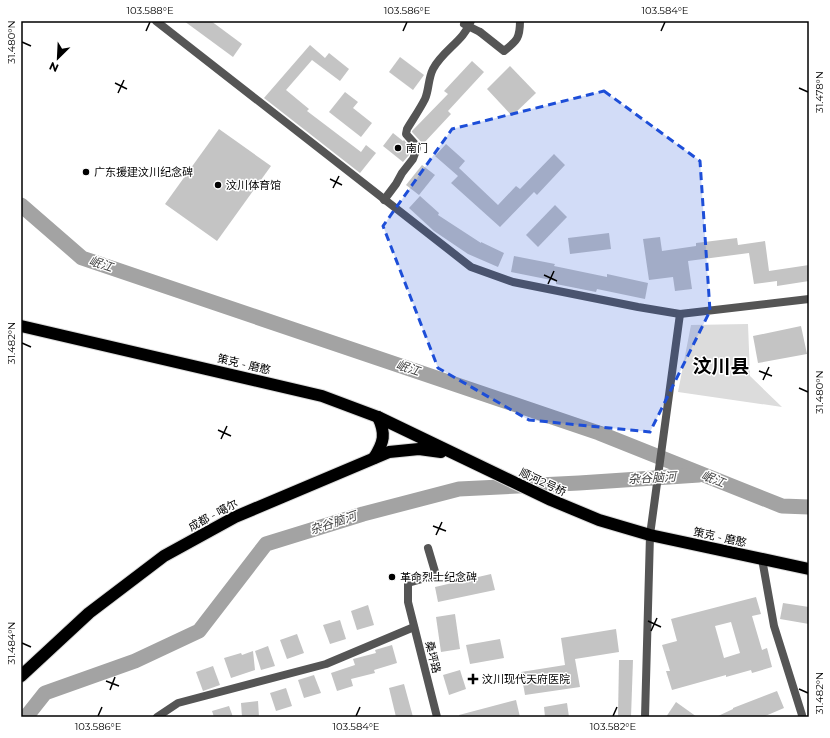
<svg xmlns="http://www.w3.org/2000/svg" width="830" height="738" font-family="Montserrat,'Noto Sans SC',sans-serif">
  <rect width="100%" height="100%" fill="#fff"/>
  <polygon fill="#dcdcdc" points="748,324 750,376 782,407 678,392 691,325"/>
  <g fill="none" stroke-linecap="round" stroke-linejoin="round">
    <g stroke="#a3a3a3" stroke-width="15">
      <polyline points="21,205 82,258 599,433 782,506 809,507"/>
      <polyline points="26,717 45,693 135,661 199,631 266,544 363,514 459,489 579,483 699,475"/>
    </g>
  </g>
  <g fill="#c4c4c4" fill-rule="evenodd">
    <polygon points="184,21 211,21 242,44 233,57"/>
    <polygon points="310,45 325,58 329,53 349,69 340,81 312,60 286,90 309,109 307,111 361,152 366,145 376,153 360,173 264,98"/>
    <polygon points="400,57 424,75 413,90 389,72"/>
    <polygon points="472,61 484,72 448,111 451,114 423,144 412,132 412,131 448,94 444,91"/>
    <polygon points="510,66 536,93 512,116 487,89"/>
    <polygon points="345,92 358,102 353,108 372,123 361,137 329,112"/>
    <polygon points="219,129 271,166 217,241 165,204"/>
    <polygon points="393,133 403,141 404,140 411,149 409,155 403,162 383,146"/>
    <polygon points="446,144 465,161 459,168 498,205 516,186 520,189 554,154 565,165 537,195 534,192 500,227 451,183 458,176 435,156"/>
    <polygon points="422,165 435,175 419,195 406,185"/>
    <polygon points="420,196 439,213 438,215 481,243 481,242 504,253 498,267 468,254 434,231 409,208"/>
    <polygon points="555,205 567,217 538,247 526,235"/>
    <polygon points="609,233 611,249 570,254 568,238"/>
    <polygon points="660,237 662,251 696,246 696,243 737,238 738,245 765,241 769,271 809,265 809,281 777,286 777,281 754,284 749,253 688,261 692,289 675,291 673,277 649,280 643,239"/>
    <polygon points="514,256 555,264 554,266 607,277 607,274 648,283 645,299 597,289 596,292 556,284 556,281 511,272"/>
    <polygon points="801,326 807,354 758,363 753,336"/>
    <polygon points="491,574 495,590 438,602 435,587"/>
    <path d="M756 597 761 614 752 616 762 650 767 648 772 667 752 673 751 670 726 677V675L672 690 666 671H670L662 645 677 641 671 619ZM731 622 740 653 724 658 715 626Z"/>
    <polygon points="783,603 809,607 809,624 780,619"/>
    <polygon points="368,605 374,625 357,630 351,611"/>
    <polygon points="455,614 460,649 441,652 436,617"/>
    <polygon points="340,620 346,639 330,644 323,625"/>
    <polygon points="616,629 619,652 575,659 580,687 525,695 521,672 565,665 561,638"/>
    <polygon points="297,634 304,653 287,659 280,640"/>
    <polygon points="500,639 504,658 470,664 466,645"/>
    <polygon points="392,645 397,663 374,670 375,673 351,679 353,686 337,691 331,673 355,665 353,659 376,653 375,650"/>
    <polygon points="268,646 275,666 261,670 255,651"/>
    <polygon points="253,651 255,670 231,678 224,658 241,653 242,655"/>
    <polygon points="619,660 633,660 631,717 618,717"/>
    <polygon points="213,666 220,685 203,691 196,672"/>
    <polygon points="460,670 466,689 449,695 443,675"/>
    <polygon points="314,675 321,693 304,698 298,680"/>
    <polygon points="404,684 413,717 396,717 389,688"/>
    <polygon points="286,688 292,706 276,711 270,693"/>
    <polygon points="777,691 784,708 763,717 716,717 733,709 733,708"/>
    <polygon points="516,700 520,717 459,717 459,715"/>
    <polygon points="258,701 259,717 242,717 241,703"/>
    <polygon points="676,702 697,717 666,717"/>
    <polygon points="567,703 569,717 545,717 544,707"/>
    <polygon points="229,706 233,717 214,717 212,711"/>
  </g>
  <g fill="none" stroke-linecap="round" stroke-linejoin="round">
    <g stroke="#dbdbdb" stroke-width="14">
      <g id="highway">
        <polyline points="21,326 322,396 378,417 551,500 599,520 650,535 809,569"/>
        <path d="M374 458C384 442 386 434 378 417"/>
        <polyline points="21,676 89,613 164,556 235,517 389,452 419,449 441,452"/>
      </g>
    </g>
    <g stroke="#555" stroke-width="8">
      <polyline points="156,21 471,267 513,282 638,307 680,314 809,299"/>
      <path d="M480 32 504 51C517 41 520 38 520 21"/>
      <path d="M384 200 396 184 402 173 413 159 417 148 414 143 406 134 407 129C413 119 420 109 425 99 429 90 428 79 433 69 443 50 464 41 471 21"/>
      <polyline points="428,548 436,575 408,583 408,602 437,717"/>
      <polyline points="762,559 774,626 802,715"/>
      <polyline points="157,717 178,703 326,664 414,627"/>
      <polyline points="645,717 650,535 680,314"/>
    </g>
    <use href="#highway" stroke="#000" stroke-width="12"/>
    <polyline stroke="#555" stroke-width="8" points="464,24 480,32"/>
  </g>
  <path fill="#1d4ed8" fill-opacity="0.2" stroke="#1d4ed8" stroke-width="3" stroke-dasharray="8 5" stroke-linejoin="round" d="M604 91 700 161 710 311 650 432 529 420 438 368 383 226 452 129Z"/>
  <path fill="none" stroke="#000" stroke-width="1.5" d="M146 31 150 22M403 31 407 22M661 31 665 22M22 42 31 46M115 83 127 89M799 88 808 92M118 93 124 80M330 179 342 185M333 188 339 176M544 275 557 281M548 284 554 271M22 343 31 347M759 371 772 376M763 380 769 367M799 388 808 392M218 430 231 436M221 439 227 426M433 526 446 531M436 535 442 522M648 621 661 627M651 631 657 618M22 643 31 647M106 681 119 686M799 689 808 693M110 690 115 677M98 716 102 707M356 716 360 707M613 716 617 707"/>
  <g fill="#000" stroke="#fff" stroke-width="1.5">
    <circle cx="398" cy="148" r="4"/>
    <circle cx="86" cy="172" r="4"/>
    <circle cx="218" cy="185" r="4"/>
    <circle cx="392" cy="577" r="4"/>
    <path d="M471 673h4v4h4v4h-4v4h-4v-4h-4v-4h4z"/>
  </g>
  <g text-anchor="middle" stroke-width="3" stroke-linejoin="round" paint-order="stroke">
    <g font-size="11" fill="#000" stroke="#fff" text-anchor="start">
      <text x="406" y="152">南门</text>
      <text x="94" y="176">广东援建汶川纪念碑</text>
      <text x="226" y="189">汶川体育馆</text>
      <text x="400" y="581">革命烈士纪念碑</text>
      <text x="482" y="683">汶川现代天府医院</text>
    </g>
    <g font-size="11" fill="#000" stroke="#fff">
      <text transform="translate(244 364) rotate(13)" y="4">策克 - 磨憨</text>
      <text transform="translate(543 482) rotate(25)" y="4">顺河2号桥</text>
      <text transform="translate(213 515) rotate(-28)" y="4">成都 - 噶尔</text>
      <text transform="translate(720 537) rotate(12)" y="4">策克 - 磨憨</text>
      <text transform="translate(433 657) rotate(76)" y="4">桑坪路</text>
    </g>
    <g font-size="12" font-style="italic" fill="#444" stroke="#fff">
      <text transform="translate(101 264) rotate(19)" y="4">岷江</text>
      <text transform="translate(408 368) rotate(19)" y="4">岷江</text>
      <text transform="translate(652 478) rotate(-3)" y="4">杂谷脑河</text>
      <text transform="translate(713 479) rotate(22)" y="4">岷江</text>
      <text transform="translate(333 523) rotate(-18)" y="4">杂谷脑河</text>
    </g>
    <g font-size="19" font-weight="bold" fill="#000" stroke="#fff">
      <text x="721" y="373">汶川县</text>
    </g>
  </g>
  <rect width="830" height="738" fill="none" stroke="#ffffff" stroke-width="44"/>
  <g transform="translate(58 58) rotate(204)" stroke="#ffffff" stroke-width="3" paint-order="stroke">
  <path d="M0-3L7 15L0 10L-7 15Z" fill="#000000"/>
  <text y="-6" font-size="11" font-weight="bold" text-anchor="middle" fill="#000000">N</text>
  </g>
  <rect x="22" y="22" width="786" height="694" fill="none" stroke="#000" stroke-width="1.5"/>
  <g font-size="10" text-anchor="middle" fill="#000">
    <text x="150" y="14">103.588°E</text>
    <text x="407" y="14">103.586°E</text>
    <text x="665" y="14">103.584°E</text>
    <text transform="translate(11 42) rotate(-90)" y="4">31.480°N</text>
    <text transform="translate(819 92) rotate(-90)" y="4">31.478°N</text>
    <text transform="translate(11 343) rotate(-90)" y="4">31.482°N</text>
    <text transform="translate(819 392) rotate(-90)" y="4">31.480°N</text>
    <text transform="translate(11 643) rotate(-90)" y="4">31.484°N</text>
    <text transform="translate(819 693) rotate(-90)" y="4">31.482°N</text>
    <text x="98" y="730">103.586°E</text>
    <text x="356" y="730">103.584°E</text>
    <text x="613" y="730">103.582°E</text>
  </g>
</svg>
